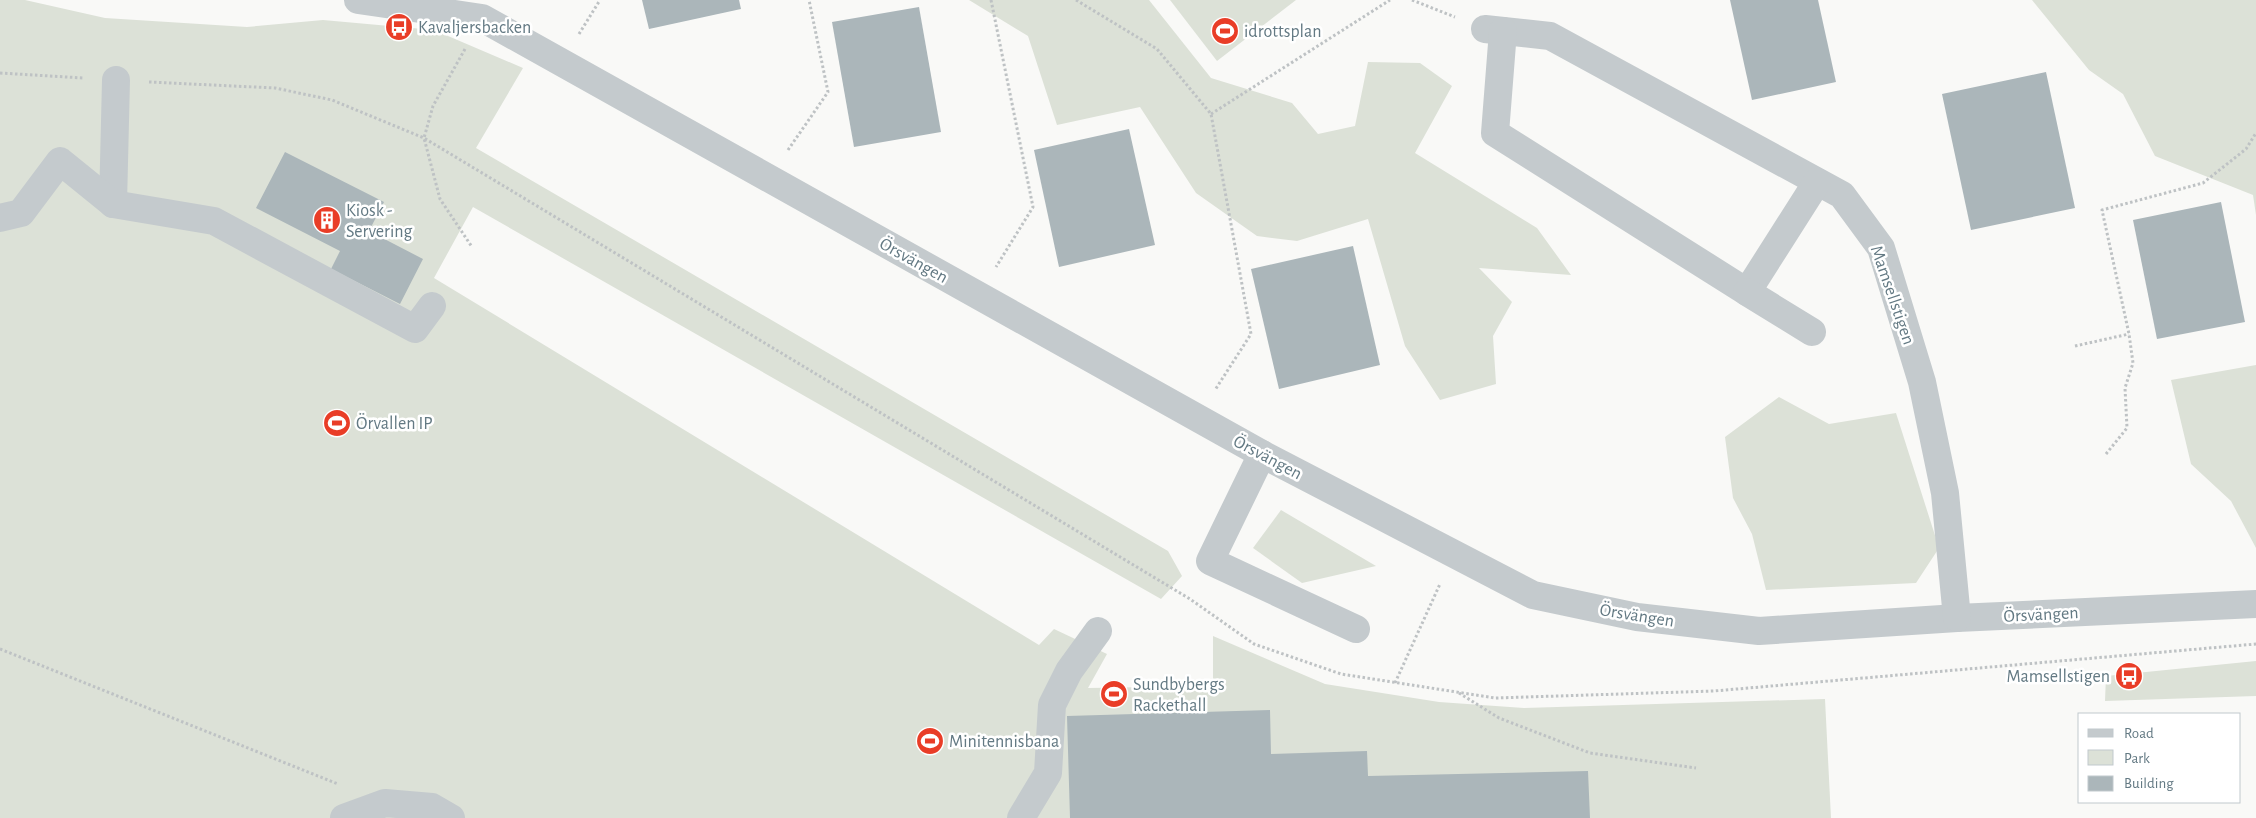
<svg xmlns="http://www.w3.org/2000/svg" width="2256" height="818" font-family="'Alegreya Sans',sans-serif">
  <rect width="100%" height="100%" fill="#f9f9f7"/>
  <g fill="#dce1d7">
    <polygon points="0,0 25,0 105,18 247,27 323,20 434,30 523,68 476,148 1168,551 1182,576 1161,599 473,207 434,278 1039,645 1054,629 1107,654 1088,688 1213,686 1213,636 1325,684 1439,702 1524,708 1825,699 1831,818 0,818"/>
    <polygon points="969,0 1149,0 1211,78 1292,103 1318,134 1355,126 1368,62 1420,63 1452,86 1415,153 1537,228 1571,275 1479,268 1512,302 1493,336 1496,384 1440,400 1405,346 1368,219 1297,241 1257,236 1196,193 1140,107 1057,125 1028,36"/>
    <polygon points="1170,0 1296,0 1217,61"/>
    <polygon points="2032,0 2256,0 2256,215 2253,195 2155,156 2123,94 2089,70"/>
    <polygon points="2256,365 2256,548 2231,501 2191,464 2171,380"/>
    <polygon points="1779,397 1829,424 1896,413 1939,548 1916,583 1766,590 1752,534 1733,498 1725,437"/>
    <polygon points="1281,510 1376,566 1302,583 1253,548"/>
    <polygon points="2256,661 2256,696 2105,701 2106,676"/>
  </g>
  <g fill="#abb6ba">
    <polygon points="642,0 739,0 741,9 649,29"/>
    <polygon points="1730,0 1818,0 1836,82 1752,100"/>
    <polygon points="919,7 941,132 854,147 832,22"/>
    <polygon points="2046,72 2075,208 1971,230 1942,94"/>
    <polygon points="1129,129 1155,245 1059,267 1034,150"/>
    <polygon points="285,152 384,202 369,231 423,259 400,304 331,269 340,251 256,208"/>
    <polygon points="2221,202 2245,322 2157,339 2133,220"/>
    <polygon points="1353,246 1380,365 1279,389 1251,269"/>
    <polygon points="1270,710 1271,754 1367,751 1368,776 1588,771 1590,818 1070,818 1067,716"/>
  </g>
  <g fill="none" stroke-linecap="round" stroke-linejoin="round">
    <g stroke="#bec2c4" stroke-width="3" stroke-dasharray="2.5 2.5" stroke-linecap="butt">
      <polyline points="991,0 1033,207 996,267"/>
      <polyline points="1076,0 1157,49 1211,114 1251,334 1215,390"/>
      <polyline points="1412,0 1455,17"/>
      <polyline points="579,34 600,0"/>
      <polyline points="465,49 433,106 424,138 440,199 472,247"/>
      <polyline points="0,73 83,78"/>
      <polyline points="149,82 275,88 332,100 424,138 1190,599 1254,644 1341,674 1495,698 1714,691 2256,644"/>
      <polyline points="1211,114 1390,0"/>
      <polyline points="788,150 828,92 809,0"/>
      <polyline points="2075,346 2129,334"/>
      <polyline points="2106,454 2127,428 2125,388 2133,363 2129,334 2102,210 2203,183 2246,149 2256,133"/>
      <polyline points="0,649 338,784"/>
      <polyline points="1395,683 1440,584"/>
      <polyline points="1459,693 1499,718 1590,753 1696,768"/>
    </g>
    <g stroke="#c4cacd" stroke-width="28">
      <polyline points="358,0 482,18 1262,454 1533,595 1637,617 1759,631 1957,618 2256,604"/>
      <polyline points="1485,29 1550,36 1842,195 1881,248 1922,382 1945,493 1957,618"/>
      <polyline points="1503,31 1495,133 1747,292 1817,182"/>
      <polyline points="113,204 116,80"/>
      <polyline points="0,218 21,213 60,161 113,204 214,221 415,329 432,306"/>
      <polyline points="1747,292 1812,332"/>
      <polyline points="1262,454 1210,561 1356,629"/>
      <polyline points="344,818 385,803 432,807 451,818"/>
      <polyline points="1021,818 1048,773 1052,705 1069,671 1098,631"/>
    </g>
  </g>
  <defs>
    <g id="bus-disc" transform="scale(1.4375)"><circle r="9.5" fill="#e93d27" stroke="#fff"/><path d="M-5-6H5V4H4V6H2V4H-2V6H-4V4H-5ZM-3.5-4V0h7V-4ZM-3.5 1.2v1.5H-2V1.2ZM2 1.2v1.5H3.5V1.2Z" fill="#fff"/></g>
    <g id="stadium-disc" transform="scale(1.4375)"><circle r="9.5" fill="#e93d27" stroke="#fff"/><path d="M0-5a6.5 5 0 1 0 0 10a6.5 5 0 1 0 0-10ZM-3.5-1.8h7v3.6h-7Z" fill="#fff"/></g>
    <g id="building-disc" transform="scale(1.4375)"><circle r="9.5" fill="#e93d27" stroke="#fff"/><path d="M-4-6H4V6H1V3H-1V6H-4ZM-2.5-4.3h1.7v1.8h-1.7ZM.8-4.3h1.7v1.8H.8ZM-2.5-1h1.7V.8h-1.7ZM.8-1h1.7V.8H.8Z" fill="#fff"/></g>
  </defs>
  <g fill-rule="evenodd">
    <use href="#bus-disc" x="399" y="27"/>
    <use href="#stadium-disc" x="1225" y="31"/>
    <use href="#building-disc" x="327" y="220"/>
    <use href="#stadium-disc" x="337" y="423"/>
    <use href="#bus-disc" x="2129" y="676"/>
    <use href="#stadium-disc" x="1114" y="694"/>
    <use href="#stadium-disc" x="930" y="741"/>
  </g>
  <g text-anchor="middle" stroke-width="5" stroke-linejoin="round" paint-order="stroke">
    <g font-size="18" fill="#637983" stroke="#fff" text-anchor="start">
      <text x="418" y="33">Kavaljersbacken</text>
      <text x="1244" y="37">idrottsplan</text>
      <text x="346" y="216">Kiosk -<tspan x="346" dy="21">Servering</tspan></text>
      <text x="356" y="429">Örvallen IP</text>
      <text x="2110" y="682" text-anchor="end">Mamsellstigen</text>
      <text x="1133" y="690">Sundbybergs<tspan x="1133" dy="21">Rackethall</tspan></text>
      <text x="949" y="747">Minitennisbana</text>
    </g>
    <g font-size="18" fill="#637983" stroke="#fff">
      <text transform="translate(914 260) rotate(29)" y="6">Örsvängen</text>
      <text transform="translate(1893 295) rotate(71)" y="6">Mamsellstigen</text>
      <text transform="translate(1268 457) rotate(28)" y="6">Örsvängen</text>
      <text transform="translate(2041 614) rotate(-3)" y="6">Örsvängen</text>
      <text transform="translate(1637 615) rotate(9)" y="6">Örsvängen</text>
    </g>
  </g>
  <rect x="2078" y="713" width="162" height="90" fill="#ffffff" stroke="#c1c9cd"/>
  <rect x="2088" y="729" width="25" height="8" fill="#c4cacd" stroke="#c1c9cd"/>
  <text x="2124" y="738" font-size="15" fill="#637983">Road</text>
  <rect x="2088" y="750" width="25" height="15" fill="#dce1d7" stroke="#c1c9cd"/>
  <text x="2124" y="763" font-size="15" fill="#637983">Park</text>
  <rect x="2088" y="776" width="25" height="15" fill="#abb6ba" stroke="#c1c9cd"/>
  <text x="2124" y="788" font-size="15" fill="#637983">Building</text>
</svg>
